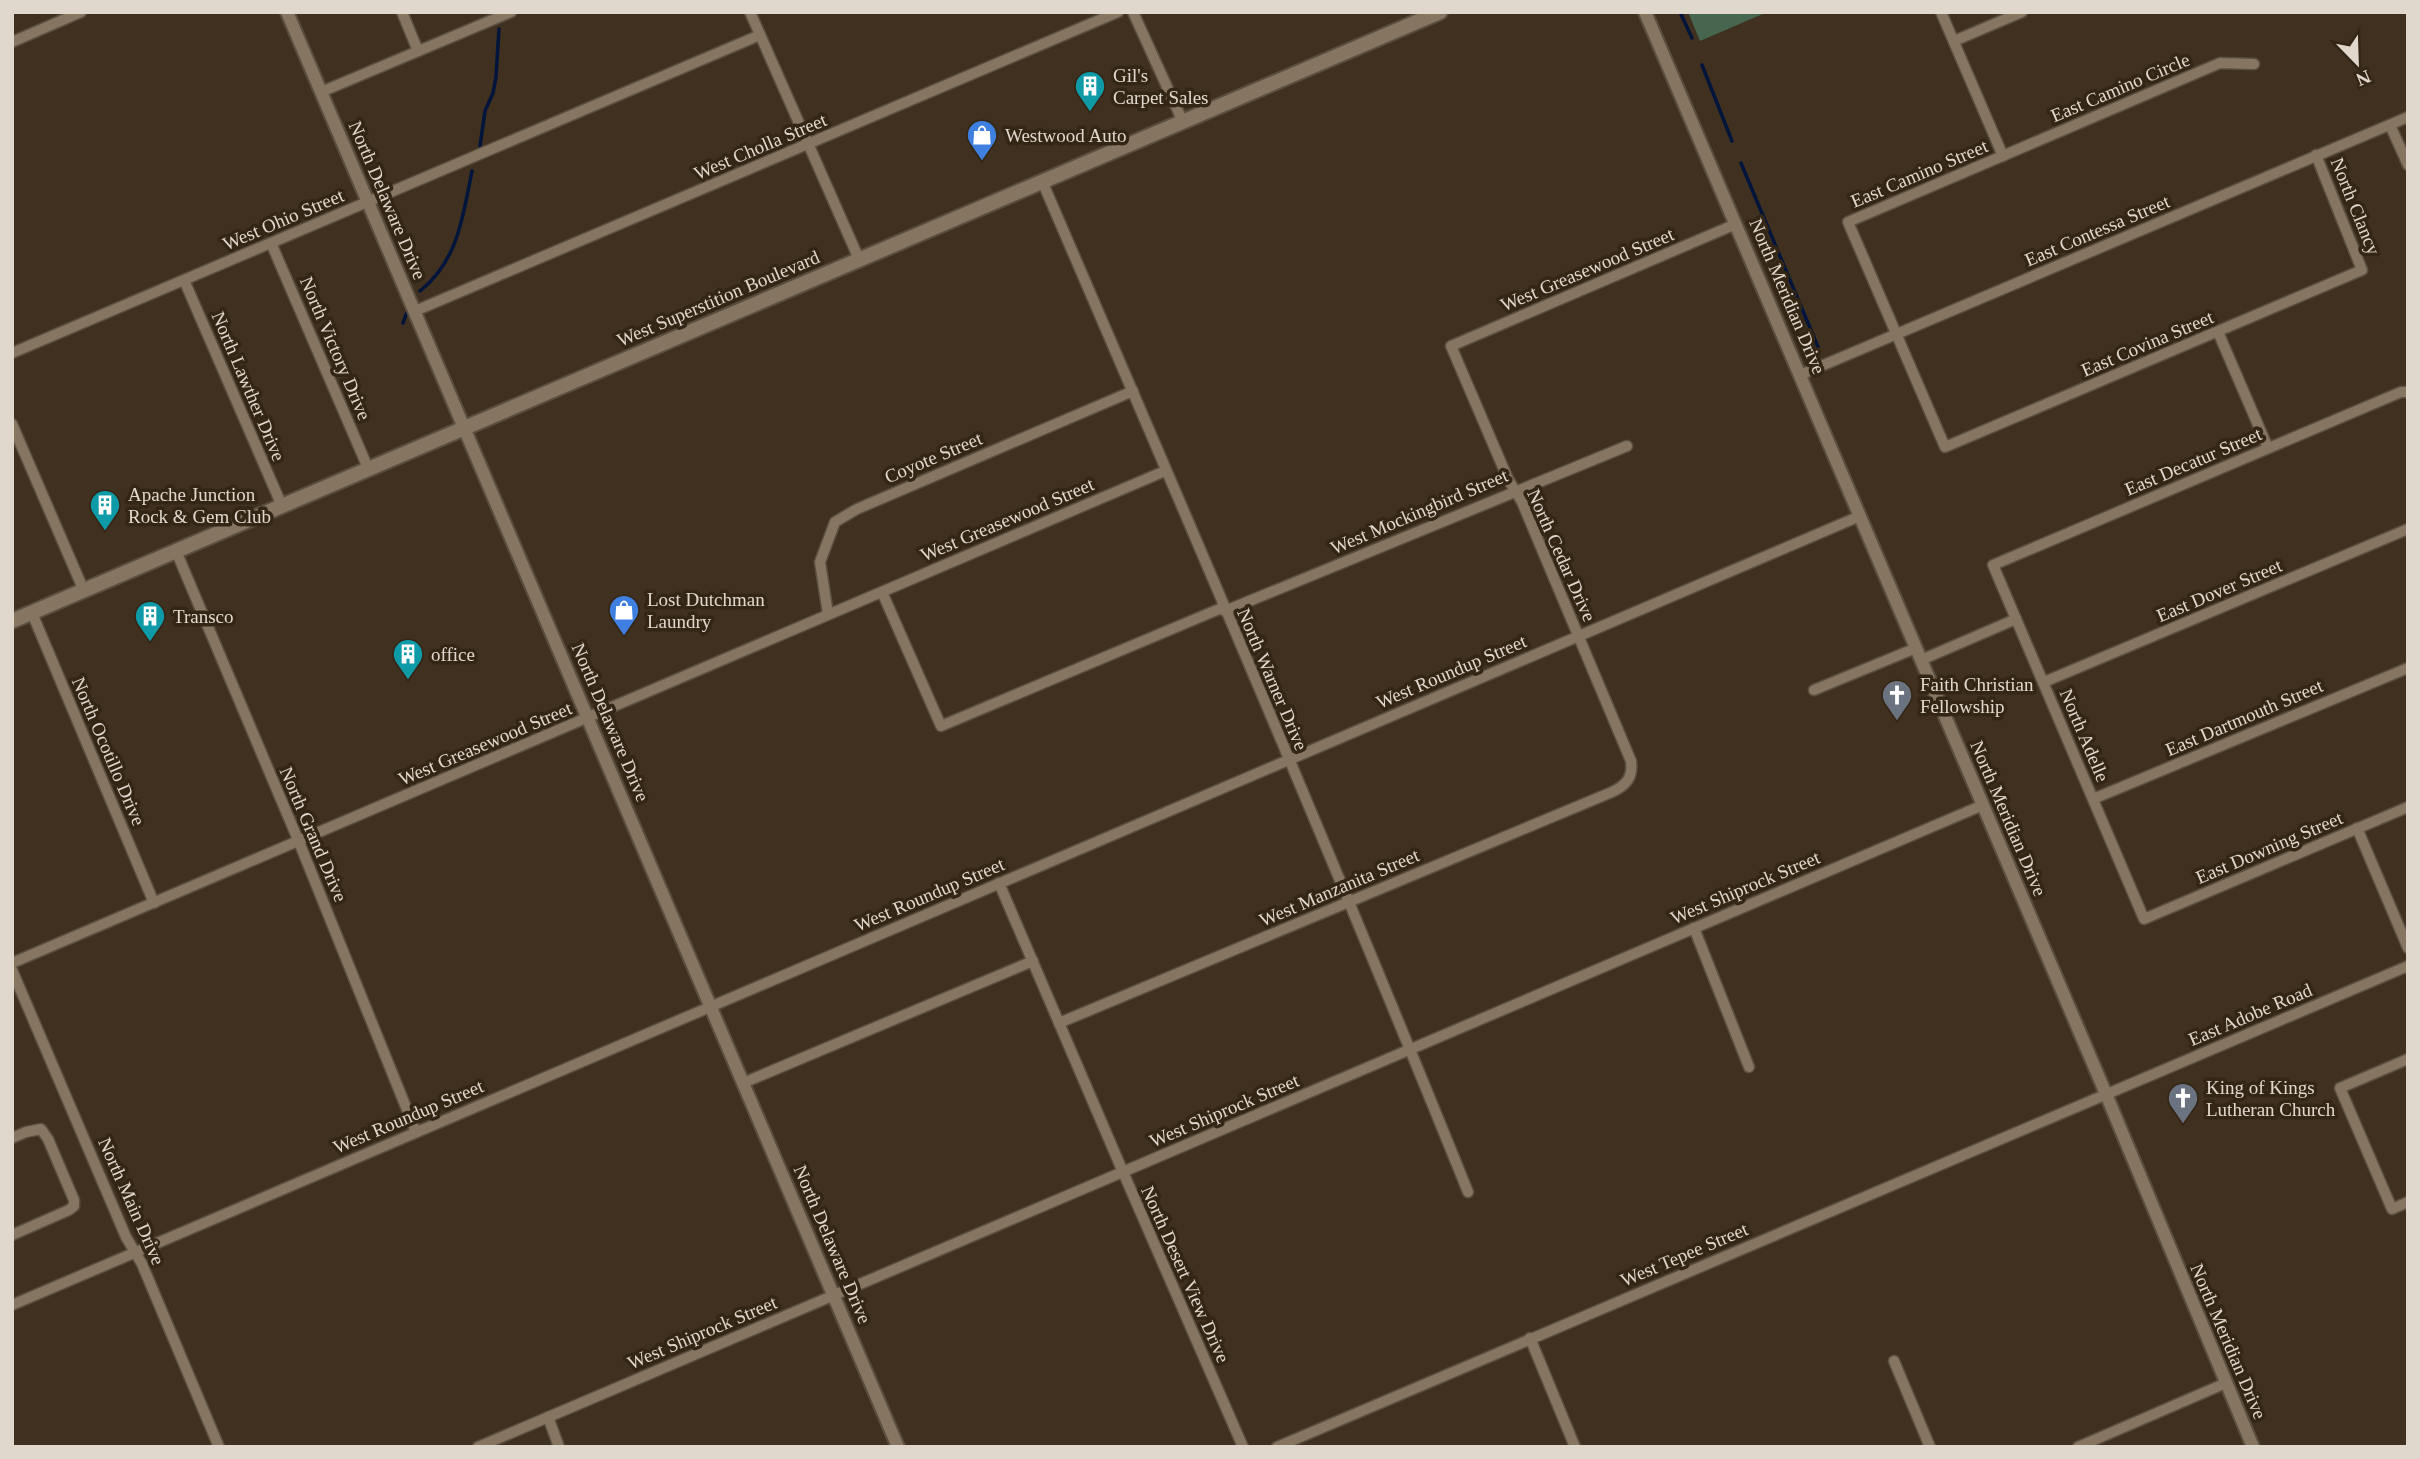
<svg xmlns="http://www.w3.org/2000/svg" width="2420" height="1459" font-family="Georgia,serif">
  <rect width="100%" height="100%" fill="#3f301f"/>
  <polygon fill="#466650" points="1688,12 1765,12 1765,13 1700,41"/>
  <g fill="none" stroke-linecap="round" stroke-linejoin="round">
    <g stroke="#00143c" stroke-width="3.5">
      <polyline points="1680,12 1692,38"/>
      <polyline points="1702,65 1732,141"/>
      <polyline points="480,146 485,111 493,93 496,77 499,29"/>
      <polyline points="1741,163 1818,347"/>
      <path d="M420 291C458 261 463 216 472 171"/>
      <polyline points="403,323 407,312"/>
    </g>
    <g stroke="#5a4e3e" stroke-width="13">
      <g id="minor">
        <polyline points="402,12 418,51"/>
        <polyline points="750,12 859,259"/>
        <polyline points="1133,12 1183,122"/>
        <polyline points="1941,12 2003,156"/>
        <polyline points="1954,41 2022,12"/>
        <polyline points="12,42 81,12"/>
        <polyline points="2254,64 2220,63 1848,222 1945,447 2362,270 2316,155"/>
        <polyline points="321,92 511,12"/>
        <polyline points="2390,125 2408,165"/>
        <path d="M1042 181C1187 517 1331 853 1468 1192"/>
        <polyline points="271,243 368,468"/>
        <polyline points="184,280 282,506"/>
        <polyline points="415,311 1118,12"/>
        <polyline points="2218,332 2268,448"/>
        <polyline points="12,353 760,35"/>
        <polyline points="1800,375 2408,117"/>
        <polyline points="2408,392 2401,392 1993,565 2144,919 2408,807"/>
        <polyline points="12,424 84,591"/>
        <polyline points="176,551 299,842 416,1132"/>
        <polyline points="882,592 941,726 1224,607"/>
        <polyline points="1225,611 1627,446"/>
        <polyline points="32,613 154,903"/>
        <polyline points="828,614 820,562 835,522 857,509 1133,391"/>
        <polyline points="1921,660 2016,619"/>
        <polyline points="2044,682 2408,529"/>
        <polyline points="1814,690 1916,648"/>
        <polyline points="2093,799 2408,668"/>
        <polyline points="2357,828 2408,948"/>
        <polyline points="999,883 1123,1172 1243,1447"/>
        <polyline points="1694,928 1749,1067"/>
        <polyline points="12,963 1165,471"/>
        <polyline points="12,970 126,1237 142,1264 219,1447"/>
        <path d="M1059 1023 1612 792C1627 785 1633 777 1631 761L1522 502 1508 479 1451 346 1736 224"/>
        <polyline points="2408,1059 2340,1088 2392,1209 2408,1202"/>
        <polyline points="743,1083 1033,961"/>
        <polyline points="12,1138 26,1132 41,1129 48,1139 74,1200 74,1206 69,1210 12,1235"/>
        <polyline points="12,1305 1860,516"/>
        <polyline points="1530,1338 1575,1447"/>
        <polyline points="1894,1361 1930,1447"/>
        <polyline points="548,1417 559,1447"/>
        <polyline points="478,1447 1983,805"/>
        <polyline points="1277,1447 2408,966"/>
        <polyline points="2078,1447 2226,1383"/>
      </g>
    </g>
    <g stroke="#5a4e3e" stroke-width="16">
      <g id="tertiary">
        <polyline points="287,12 898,1447"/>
        <polyline points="1645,12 2106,1094 2253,1447"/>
      </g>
    </g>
    <g stroke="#5a4e3e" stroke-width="18">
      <polyline id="secondary" points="12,621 1440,12"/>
    </g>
    <use href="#minor" stroke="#857561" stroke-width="10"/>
    <use href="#tertiary" stroke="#857561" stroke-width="12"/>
    <use href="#secondary" stroke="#857561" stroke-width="14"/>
  </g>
  <defs>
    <g id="building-pin" transform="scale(1.575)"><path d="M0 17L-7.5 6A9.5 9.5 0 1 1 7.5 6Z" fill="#0f9aa8" stroke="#342615"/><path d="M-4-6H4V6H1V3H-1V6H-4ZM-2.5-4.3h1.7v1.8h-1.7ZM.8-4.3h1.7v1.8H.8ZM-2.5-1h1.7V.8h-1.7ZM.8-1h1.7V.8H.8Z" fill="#fff"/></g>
    <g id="shop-pin" transform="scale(1.575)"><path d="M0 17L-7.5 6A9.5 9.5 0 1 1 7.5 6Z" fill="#3f7fe0" stroke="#342615"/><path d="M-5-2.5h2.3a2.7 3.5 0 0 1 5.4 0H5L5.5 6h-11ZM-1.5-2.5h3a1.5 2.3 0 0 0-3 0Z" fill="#fff"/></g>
    <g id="church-pin" transform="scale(1.575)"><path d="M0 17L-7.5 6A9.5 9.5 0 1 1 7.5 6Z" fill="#6b7280" stroke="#342615"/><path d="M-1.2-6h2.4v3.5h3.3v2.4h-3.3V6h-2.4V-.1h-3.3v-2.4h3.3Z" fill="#fff"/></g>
  </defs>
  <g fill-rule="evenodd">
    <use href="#building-pin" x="1090" y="86"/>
    <use href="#shop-pin" x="982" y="135"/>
    <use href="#building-pin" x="105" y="505"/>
    <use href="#shop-pin" x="624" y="610"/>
    <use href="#building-pin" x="150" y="616"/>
    <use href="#building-pin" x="408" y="654"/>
    <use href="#church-pin" x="1897" y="695"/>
    <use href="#church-pin" x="2183" y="1098"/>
  </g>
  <g text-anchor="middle" stroke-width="7" stroke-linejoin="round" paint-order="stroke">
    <g font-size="19" fill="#e1d8cd" stroke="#342615" text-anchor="start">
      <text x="1113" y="82">Gil's<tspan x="1113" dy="22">Carpet Sales</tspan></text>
      <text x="1005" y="142">Westwood Auto</text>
      <text x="128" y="501">Apache Junction<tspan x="128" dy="22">Rock &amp; Gem Club</tspan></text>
      <text x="647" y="606">Lost Dutchman<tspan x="647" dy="22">Laundry</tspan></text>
      <text x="173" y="623">Transco</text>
      <text x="431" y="661">office</text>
      <text x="1920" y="691">Faith Christian<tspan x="1920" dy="22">Fellowship</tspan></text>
      <text x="2206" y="1094">King of Kings<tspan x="2206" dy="22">Lutheran Church</tspan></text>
    </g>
    <g font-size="19" fill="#e1d8cd" stroke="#342615">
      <text transform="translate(2120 87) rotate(-23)" y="7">East Camino Circle</text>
      <text transform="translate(760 146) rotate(-23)" y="7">West Cholla Street</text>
      <text transform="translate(1919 173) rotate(-23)" y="7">East Camino Street</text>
      <text transform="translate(388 200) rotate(67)" y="7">North Delaware Drive</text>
      <text transform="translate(2356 206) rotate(68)" y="7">North Clancy</text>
      <text transform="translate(283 219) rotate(-23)" y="7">West Ohio Street</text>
      <text transform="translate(2097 230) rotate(-23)" y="7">East Contessa Street</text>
      <text transform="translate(1587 269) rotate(-23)" y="7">West Greasewood Street</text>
      <text transform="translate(1788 296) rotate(67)" y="7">North Meridian Drive</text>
      <text transform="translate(718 298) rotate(-23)" y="7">West Superstition Boulevard</text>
      <text transform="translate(2147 343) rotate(-23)" y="7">East Covina Street</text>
      <text transform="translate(336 348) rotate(67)" y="7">North Victory Drive</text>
      <text transform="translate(249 386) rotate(67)" y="7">North Lawther Drive</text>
      <text transform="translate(933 457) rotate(-23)" y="7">Coyote Street</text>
      <text transform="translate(2193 461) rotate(-23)" y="7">East Decatur Street</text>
      <text transform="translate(1419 511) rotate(-23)" y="7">West Mockingbird Street</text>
      <text transform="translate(1007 519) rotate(-23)" y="7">West Greasewood Street</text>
      <text transform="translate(1562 555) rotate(66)" y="7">North Cedar Drive</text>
      <text transform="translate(2219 590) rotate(-23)" y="7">East Dover Street</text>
      <text transform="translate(1451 671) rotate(-23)" y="7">West Roundup Street</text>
      <text transform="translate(1273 679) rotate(67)" y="7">North Warner Drive</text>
      <text transform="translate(2244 717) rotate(-23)" y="7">East Dartmouth Street</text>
      <text transform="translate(611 722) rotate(67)" y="7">North Delaware Drive</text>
      <text transform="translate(2085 735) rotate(67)" y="7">North Adelle</text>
      <text transform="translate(485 743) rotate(-23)" y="7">West Greasewood Street</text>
      <text transform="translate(109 751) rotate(67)" y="7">North Ocotillo Drive</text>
      <text transform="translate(2009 818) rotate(67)" y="7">North Meridian Drive</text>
      <text transform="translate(314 834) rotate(67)" y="7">North Grand Drive</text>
      <text transform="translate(2269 847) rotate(-23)" y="7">East Downing Street</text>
      <text transform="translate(1339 887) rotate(-23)" y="7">West Manzanita Street</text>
      <text transform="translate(1745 887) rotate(-23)" y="7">West Shiprock Street</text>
      <text transform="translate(929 894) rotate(-23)" y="7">West Roundup Street</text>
      <text transform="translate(2250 1014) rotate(-23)" y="7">East Adobe Road</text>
      <text transform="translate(1224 1110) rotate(-23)" y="7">West Shiprock Street</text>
      <text transform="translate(408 1116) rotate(-23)" y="7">West Roundup Street</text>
      <text transform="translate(132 1201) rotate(66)" y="7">North Main Drive</text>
      <text transform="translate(833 1244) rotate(67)" y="7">North Delaware Drive</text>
      <text transform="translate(1684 1254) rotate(-23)" y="7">West Tepee Street</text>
      <text transform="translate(1186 1274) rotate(66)" y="7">North Desert View Drive</text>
      <text transform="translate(702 1332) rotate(-23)" y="7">West Shiprock Street</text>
      <text transform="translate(2229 1341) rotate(67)" y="7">North Meridian Drive</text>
    </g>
  </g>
  <rect width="2420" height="1459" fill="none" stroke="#e1d8cd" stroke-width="28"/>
  <g transform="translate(2357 63) rotate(157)" stroke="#342615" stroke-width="5" paint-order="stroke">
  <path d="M0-5L12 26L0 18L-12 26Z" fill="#e1d8cd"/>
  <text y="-10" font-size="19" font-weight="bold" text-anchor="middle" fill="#e1d8cd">N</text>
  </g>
</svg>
